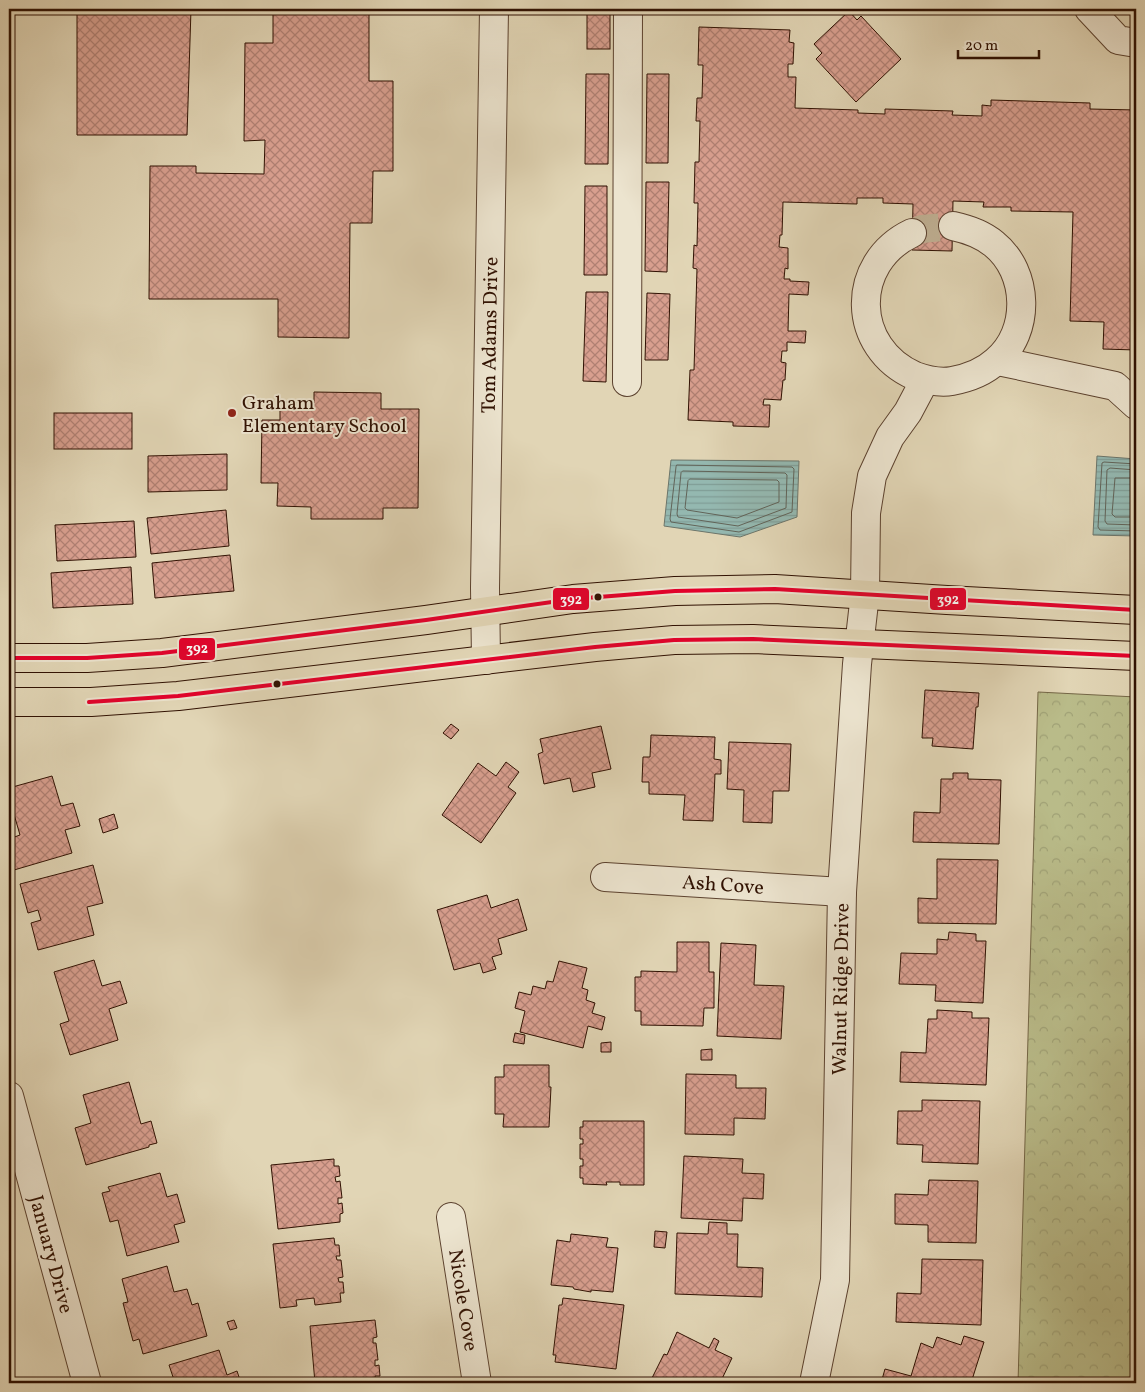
<svg xmlns="http://www.w3.org/2000/svg" width="1145" height="1392" font-family="Vollkorn,serif">
  <defs>
    <pattern id="forest-crowns" width="20" height="18" patternUnits="userSpaceOnUse" patternTransform="scale(1.25)"><rect width="20" height="18" fill="#b9bb89"/><path d="M2 6a3 3 0 1 1 6 0M12 15a3 3 0 1 1 6 0" fill="none" stroke="#9fa075"/></pattern>
    <pattern id="water-rules" width="6" height="5" patternUnits="userSpaceOnUse" patternTransform="scale(1.25)"><rect width="6" height="5" fill="#94b8b0"/><path d="M0 2.5h6" fill="none" stroke="#809d96"/></pattern>
    <pattern id="building-cross-hatch" width="8" height="8" patternUnits="userSpaceOnUse" patternTransform="scale(1.25)"><rect width="8" height="8" fill="#d89f8f"/><path d="M0 0l8 8M0 8l8-8" fill="none" stroke="#b08073"/></pattern>
  </defs>
  <rect width="100%" height="100%" fill="#e1d5b5"/>
  <filter id="stains"><feTurbulence type="fractalNoise" baseFrequency=".004" numOctaves="4"/><feColorMatrix values="0 0 0 0 .2 0 0 0 0 .09 0 0 0 0 .02 0 0 0 .5 -.17"/></filter>
  <radialGradient id="worn" r=".72"><stop offset=".6" stop-color="#630" stop-opacity="0"/><stop offset="1" stop-color="#630" stop-opacity=".3"/></radialGradient>
  <polygon fill="url(#forest-crowns)" stroke="#746646" points="1038,692 1136,697 1136,1383 1018,1383"/>
  <g fill="url(#water-rules)" stroke="#6c756a">
    <polygon points="1097,456 1136,459 1136,536 1093,535"/>
    <polygon points="671,460 799,461 797,517 740,537 664,526"/>
  </g>
  <g fill="none" stroke-linecap="round" stroke-linejoin="round">
    <g stroke="#626459" stroke-width="1">
      <polyline points="1136,464 1104,462 1102,463 1098,527 1100,530 1136,531"/>
      <polygon points="677,465 792,467 794,469 792,512 739,532 671,522 670,519 676,467"/>
      <polyline points="1136,470 1110,468 1107,470 1105,521 1107,524 1136,525"/>
      <polygon points="683,471 785,473 787,475 786,508 738,526 678,517 677,514 681,473"/>
      <polyline points="1136,478 1115,478 1112,514 1115,517 1136,517"/>
      <polygon points="690,479 777,480 779,482 779,502 737,518 687,510 685,508 688,481"/>
    </g>
  </g>
  <g fill="url(#building-cross-hatch)" stroke="#301102">
    <polygon points="77,9 191,9 187,135 77,135"/>
    <polygon points="273,9 369,9 369,81 393,81 393,171 373,171 372,223 350,223 349,338 278,337 278,299 149,299 150,166 196,166 196,173 264,174 265,140 244,141 245,43 273,43"/>
    <rect x="587" y="9" width="23" height="40"/>
    <polygon points="849,11 857,20 861,16 901,59 856,102 816,59 822,53 814,44"/>
    <polygon points="699,27 790,30 789,42 794,43 793,64 788,64 788,77 796,77 795,108 858,110 858,113 885,114 885,109 953,111 952,115 982,116 982,105 991,106 991,100 1090,103 1090,109 1136,110 1136,350 1103,349 1104,322 1070,321 1073,212 1011,211 1011,207 983,207 984,202 953,201 952,251 912,250 913,204 883,203 883,198 857,198 857,204 783,202 782,235 780,235 779,247 788,248 788,269 785,268 784,279 790,279 790,281 809,282 808,295 789,294 788,331 806,331 805,343 787,342 787,351 782,351 781,362 786,363 785,380 783,380 781,400 764,399 763,405 770,405 769,427 733,426 733,422 688,420 690,370 694,370 697,269 693,268 694,245 697,246 698,203 694,203 695,162 699,162 700,121 696,121 697,98 702,98 703,65 698,65"/>
    <polygon points="586,74 609,74 608,164 585,164"/>
    <polygon points="647,74 669,74 668,163 646,163"/>
    <polygon points="646,182 669,182 667,272 645,271"/>
    <polygon points="585,186 607,186 607,275 584,275"/>
    <polygon points="586,292 608,292 606,382 583,381"/>
    <polygon points="647,293 670,294 668,360 645,360"/>
    <polygon points="314,392 381,393 381,409 419,409 418,508 383,508 383,519 311,519 311,507 277,506 278,483 261,483 262,420 280,420 280,402 314,403"/>
    <rect x="54" y="413" width="78" height="36"/>
    <polygon points="227,454 227,490 148,492 148,456"/>
    <polygon points="226,510 229,546 151,554 147,518"/>
    <polygon points="134,521 136,557 57,561 55,525"/>
    <polygon points="230,555 234,591 155,598 152,563"/>
    <polygon points="131,567 133,604 53,608 51,573"/>
    <polygon points="925,690 979,693 978,707 976,707 973,749 932,746 933,738 922,738"/>
    <polygon points="451,724 459,730 451,739 443,733"/>
    <polygon points="601,726 611,769 592,773 595,787 573,792 570,778 544,784 538,754 543,752 540,739"/>
    <polygon points="651,735 715,737 714,759 721,760 721,774 715,774 713,821 683,820 685,795 649,794 649,782 642,782 643,757 650,757"/>
    <polygon points="729,742 791,744 789,791 773,791 772,823 743,822 744,790 727,789"/>
    <polygon points="506,762 519,772 508,787 516,793 481,843 442,815 478,763 496,776"/>
    <polygon points="953,773 968,773 968,779 1001,780 999,844 913,842 914,812 940,813 941,779 953,779"/>
    <polygon points="52,776 61,806 73,803 80,826 65,830 72,853 14,870 9,853 9,839 20,835 9,797 9,788"/>
    <polygon points="114,814 118,828 103,833 99,819"/>
    <polygon points="937,859 998,860 996,924 918,923 918,898 937,899"/>
    <polygon points="93,865 103,903 87,907 94,935 38,950 31,923 41,920 38,910 28,913 20,884"/>
    <polygon points="487,895 491,908 518,899 527,930 498,939 502,954 492,957 496,969 483,973 480,963 454,970 437,910"/>
    <polygon points="949,932 976,934 976,941 986,941 983,1003 935,1001 936,985 899,984 901,953 937,954 937,939 948,940"/>
    <polygon points="677,942 709,942 709,972 714,972 714,1008 704,1008 703,1026 641,1025 641,1011 635,1011 635,977 641,977 641,971 677,972"/>
    <polygon points="721,943 756,945 754,985 784,986 781,1039 717,1036"/>
    <polygon points="94,960 102,986 120,981 127,1003 109,1009 118,1040 70,1055 60,1024 69,1021 54,972"/>
    <polygon points="559,961 587,968 582,988 588,990 586,1000 595,1003 592,1013 605,1017 602,1030 588,1026 583,1048 520,1032 525,1011 515,1008 519,992 531,995 533,986 545,989 547,981 553,982"/>
    <polygon points="937,1010 972,1012 972,1018 989,1018 986,1085 900,1082 901,1052 926,1053 928,1019 937,1019"/>
    <polygon points="515,1033 525,1035 524,1044 513,1042"/>
    <polygon points="611,1042 611,1052 601,1052 601,1043"/>
    <polygon points="712,1049 712,1060 701,1060 701,1050"/>
    <polygon points="504,1065 549,1065 549,1087 551,1087 549,1127 503,1127 504,1114 495,1114 495,1077 504,1077"/>
    <polygon points="686,1074 736,1075 736,1088 766,1088 765,1119 734,1118 734,1135 685,1134"/>
    <polygon points="129,1082 141,1124 151,1121 157,1143 149,1145 149,1147 86,1165 75,1128 91,1123 83,1095"/>
    <polygon points="922,1100 980,1101 978,1164 922,1162 923,1145 897,1144 898,1111 922,1111"/>
    <polygon points="583,1121 644,1121 644,1185 620,1185 620,1182 606,1182 607,1185 583,1184 583,1178 580,1178 580,1166 583,1166 583,1159 580,1159 580,1144 583,1144 583,1139 580,1139 580,1127 583,1127"/>
    <polygon points="684,1156 743,1159 742,1173 764,1174 763,1199 743,1198 742,1221 681,1218"/>
    <polygon points="334,1159 334,1166 339,1166 340,1176 335,1177 336,1182 340,1181 342,1198 338,1198 338,1204 342,1203 343,1213 340,1214 340,1222 278,1229 271,1165"/>
    <polygon points="160,1173 167,1197 177,1194 185,1222 174,1225 179,1242 127,1256 118,1220 110,1222 102,1193 110,1191 108,1187"/>
    <polygon points="929,1180 978,1181 976,1243 928,1242 928,1225 895,1224 895,1194 928,1195"/>
    <polygon points="709,1222 727,1223 727,1234 738,1234 737,1267 763,1268 762,1297 675,1294 677,1233 708,1234"/>
    <polygon points="655,1231 667,1232 665,1248 654,1247"/>
    <polygon points="571,1234 608,1238 606,1247 618,1248 613,1292 591,1290 591,1292 574,1289 573,1287 551,1285 557,1240 570,1242"/>
    <polygon points="334,1238 335,1245 339,1245 340,1256 336,1256 337,1260 341,1260 343,1277 338,1278 339,1282 343,1282 344,1293 340,1293 341,1302 315,1305 314,1298 296,1300 297,1306 280,1308 273,1244"/>
    <polygon points="922,1259 983,1260 981,1325 896,1322 897,1293 921,1294"/>
    <polygon points="167,1266 174,1292 187,1289 192,1305 198,1303 207,1336 143,1354 139,1339 133,1341 123,1303 128,1302 122,1279"/>
    <polygon points="563,1298 624,1305 616,1369 555,1362 556,1355 553,1355 559,1305 562,1305"/>
    <polygon points="234,1320 237,1328 230,1330 227,1322"/>
    <polygon points="375,1320 377,1337 373,1338 373,1343 376,1343 378,1360 375,1360 375,1366 379,1365 380,1376 375,1376 376,1383 315,1383 310,1326"/>
    <polygon points="677,1332 709,1348 714,1338 719,1341 715,1350 732,1358 720,1383 670,1383 663,1380 661,1383 652,1378 664,1354 667,1355"/>
    <polygon points="964,1336 984,1342 971,1383 881,1383 885,1369 911,1376 921,1343 933,1348 937,1337 961,1345"/>
    <polygon points="219,1350 227,1375 237,1371 241,1383 175,1383 169,1365"/>
  </g>
  <g fill="none" stroke-linecap="round" stroke-linejoin="round">
    <polyline stroke="#beae91" stroke-width="28" stroke-dasharray="28 14" stroke-linecap="butt" points="912,233 922,229 953,226"/>
    <g stroke="#5c422f" stroke-width="30">
      <g id="minor">
        <polyline points="1089,9 1118,40 1136,43"/>
        <path d="M912 233C849 263 851 348 915 376 926 380 940 383 952 381 968 378 984 372 996 361 1031 332 1029 272 994 244 982 234 967 229 953 226"/>
        <polyline points="998,361 1115,386 1136,405"/>
        <polyline points="627,382 628,9"/>
        <polyline points="486,660 485,588 494,9"/>
        <polyline points="605,877 842,892"/>
        <polyline points="9,1096 87,1383"/>
        <polyline points="451,1217 477,1383"/>
        <polyline points="814,1383 835,1280 842,892 857,664 865,594 866,513 872,476 890,437 908,412 925,380"/>
      </g>
    </g>
    <g stroke="#301102" stroke-width="30">
      <g id="major">
        <polyline points="9,658 87,658 162,653 426,620 573,599 675,591 775,589 947,600 1136,610"/>
        <polyline points="9,702 91,702 178,696 595,647 674,640 753,639 1136,656"/>
      </g>
    </g>
    <use href="#minor" stroke="#ece4cf" stroke-width="28"/>
    <use href="#major" stroke="#e1d5b5" stroke-width="28"/>
    <g stroke="#ece4cf" stroke-width="8">
      <g id="bus-1">
        <polyline points="9,658 87,658 162,653 426,620 573,599 675,591 775,589 1136,610"/>
        <polyline points="89,702 178,696 595,647 674,640 753,639 1136,656"/>
      </g>
    </g>
    <use href="#bus-1" stroke="#e4002b" stroke-width="4"/>
  </g>
  <circle fill="#8f2418" stroke="#ece4cf" stroke-width="2" cx="232" cy="413" r="5"/>
  <g fill="#301102" stroke="#ece4cf" stroke-width="2">
    <circle cx="598" cy="597" r="4.5"/>
    <circle cx="277" cy="684" r="4.5"/>
  </g>
  <g text-anchor="middle" stroke-width="4" stroke-linejoin="round" paint-order="stroke">
    <g font-size="20" fill="#301102" stroke="#ece4cf">
      <text transform="translate(489 335) rotate(-89)" y="7">Tom Adams Drive</text>
      <text transform="translate(723 884) rotate(4)" y="7">Ash Cove</text>
      <text transform="translate(840 989) rotate(-89)" y="7">Walnut Ridge Drive</text>
      <text transform="translate(52 1254) rotate(75)" y="7">January Drive</text>
      <text transform="translate(464 1300) rotate(81)" y="7">Nicole Cove</text>
    </g>
    <g font-size="20" fill="#301102" stroke="#ece4cf" text-anchor="start">
      <text x="242" y="409">Graham<tspan x="242" dy="23">Elementary School</tspan></text>
    </g>
  </g>
  <g stroke="#ece4cf" stroke-width="2">
    <rect x="929" y="587" width="38" height="24" rx="5" fill="#e4002b"/>
    <rect x="552" y="587" width="38" height="24" rx="5" fill="#e4002b"/>
    <rect x="178" y="637" width="38" height="24" rx="5" fill="#e4002b"/>
  </g>
  <g font-size="14" text-anchor="middle" font-weight="bold" fill="#fff">
    <text x="948" y="604">392</text>
    <text x="571" y="604">392</text>
    <text x="197" y="653">392</text>
  </g>
  <rect width="1145" height="1392" fill="none" stroke="#e1d5b5" stroke-width="30"/>
  <rect x="10" y="10" width="1125" height="1372" fill="none" stroke="#301102" stroke-width="2.5"/>
  <rect x="15" y="15" width="1115" height="1362" fill="none" stroke="#301102"/>
  <path d="M958 50v8h81v-8" fill="none" stroke="#301102" stroke-width="2.5"/>
  <text x="965" y="50" font-size="15" fill="#301102" stroke="#ece4cf" stroke-width="4" paint-order="stroke">20 m</text>
  <rect width="100%" height="100%" filter="url(#stains)"/>
  <rect width="100%" height="100%" fill="url(#worn)"/>
</svg>
